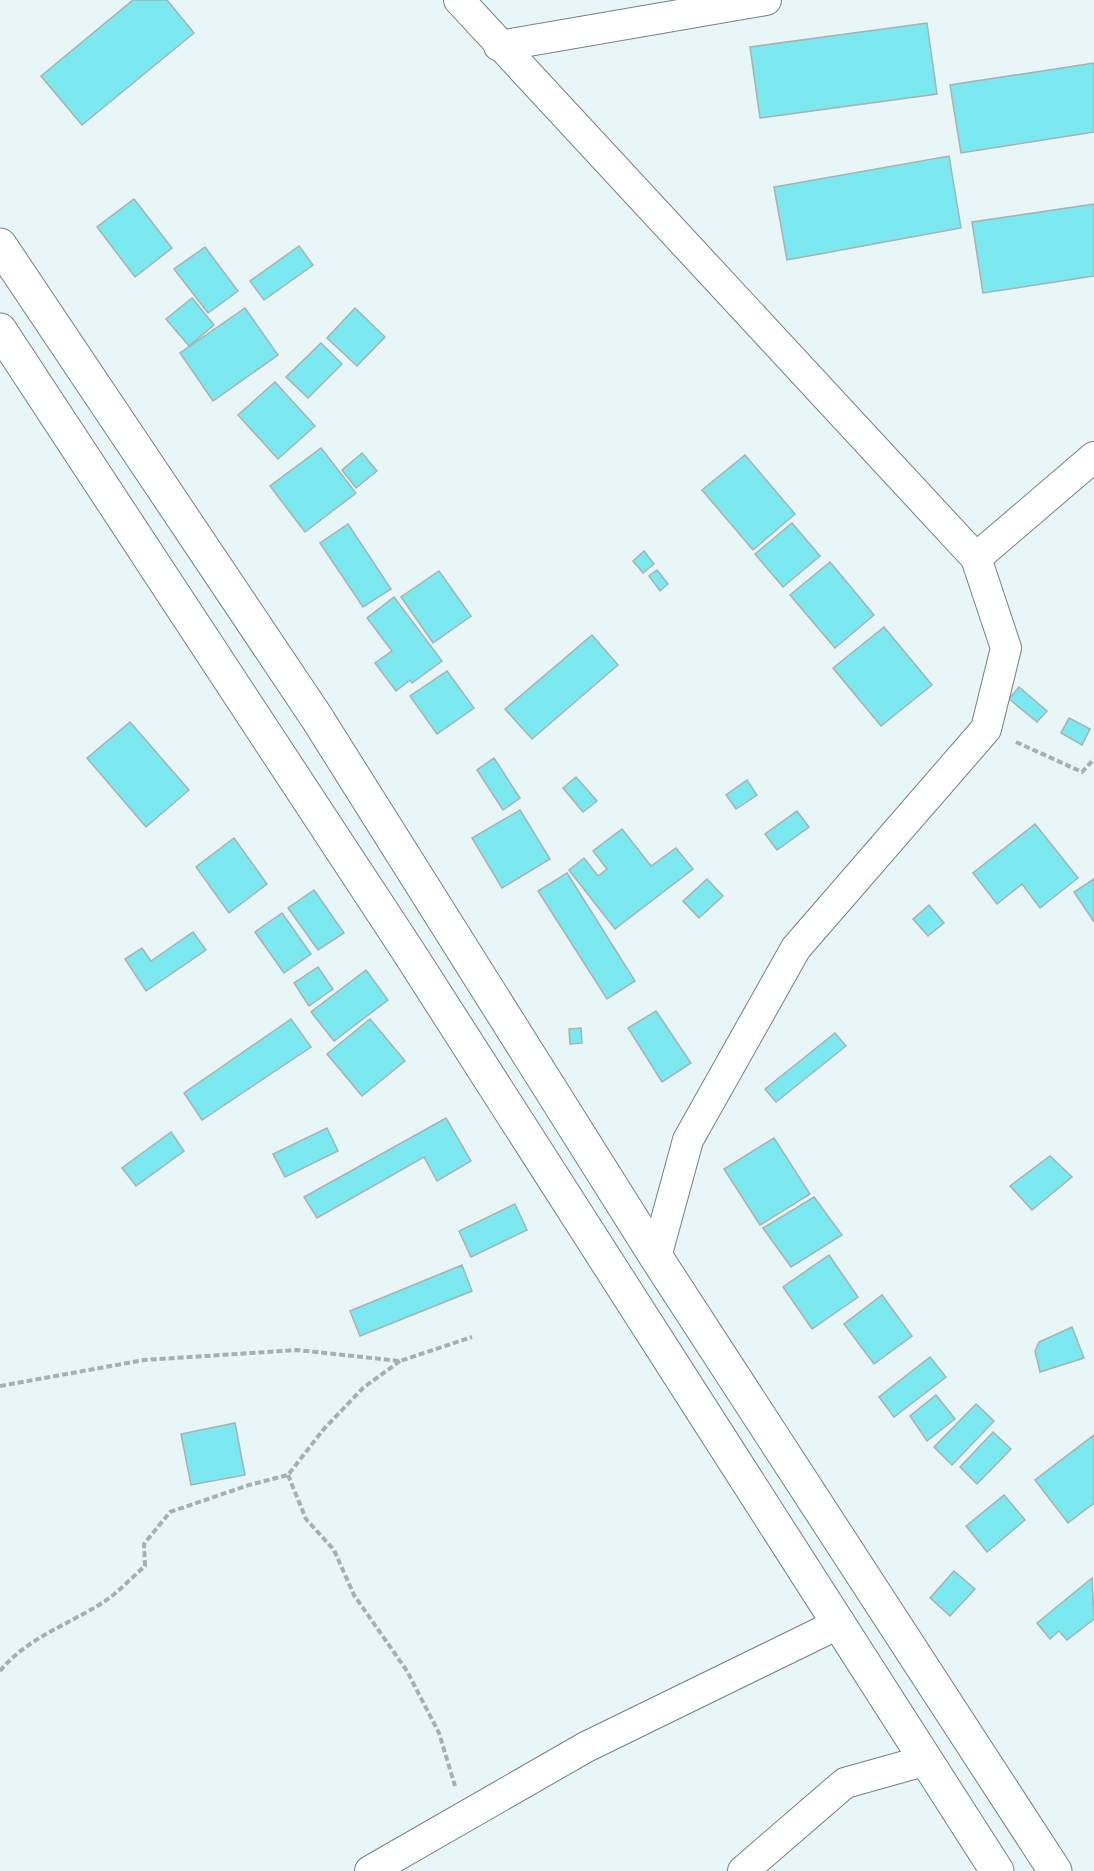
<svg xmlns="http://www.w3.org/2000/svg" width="1094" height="1871" font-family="'IBM Plex Sans',sans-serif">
  <rect width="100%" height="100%" fill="#e9f6f7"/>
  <g fill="#7ce9f0" stroke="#a6b2b3" stroke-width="1.5">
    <polygon points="133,0 167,0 194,33 82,125 41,76"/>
    <polygon points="927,23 937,94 760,118 750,47"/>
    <polygon points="1094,63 1094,132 961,153 950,85"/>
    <polygon points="949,156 961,228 787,260 774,187"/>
    <polygon points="134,199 172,248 135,277 97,227"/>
    <polygon points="1094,204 1094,276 983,293 972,222"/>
    <polygon points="299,246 313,265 264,300 250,281"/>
    <polygon points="205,247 238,291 208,313 174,269"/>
    <polygon points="192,298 214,325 189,346 166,319"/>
    <polygon points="245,308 278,355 213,401 180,353"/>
    <polygon points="355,308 385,337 357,366 327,338"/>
    <polygon points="321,343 342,364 308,398 286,377"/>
    <polygon points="275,382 315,426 278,459 238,415"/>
    <polygon points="321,448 356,493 305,532 270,486"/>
    <polygon points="362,453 377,471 356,488 342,470"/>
    <polygon points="745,455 795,514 753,550 702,490"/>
    <polygon points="792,523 820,556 783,587 755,554"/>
    <polygon points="348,524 391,589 363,607 320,543"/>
    <polygon points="644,551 654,564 643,573 633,561"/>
    <polygon points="830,562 874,615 835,648 790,595"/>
    <polygon points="657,570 668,584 660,591 649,576"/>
    <polygon points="439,571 471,616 433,643 401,597"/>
    <polygon points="394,597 442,661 412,683 410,680 396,691 375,663 392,651 367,618"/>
    <polygon points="884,627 932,685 881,726 833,668"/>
    <polygon points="592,635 618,665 532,739 505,709"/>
    <polygon points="447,671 474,708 437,734 410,696"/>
    <polygon points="1019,687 1047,711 1037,722 1009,699"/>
    <polygon points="1069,718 1090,729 1082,745 1061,733"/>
    <polygon points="130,722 189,790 146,827 87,758"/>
    <polygon points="494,758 520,798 503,810 477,770"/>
    <polygon points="576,777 597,801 583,812 563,788"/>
    <polygon points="747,780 757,795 736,809 726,795"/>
    <polygon points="520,810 550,859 502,888 472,838"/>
    <polygon points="797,811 809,827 777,850 765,834"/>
    <polygon points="1035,824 1078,878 1040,908 1022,884 997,904 973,873"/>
    <polygon points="622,829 651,866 676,848 693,869 615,929 569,870 584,858 598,876 607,869 593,851"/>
    <polygon points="234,838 267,884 229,913 196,867"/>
    <polygon points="567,873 635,981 607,999 538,891"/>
    <polygon points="707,879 723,896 699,918 683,901"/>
    <polygon points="1094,879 1094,922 1074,892"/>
    <polygon points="314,890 344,933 318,950 288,908"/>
    <polygon points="929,905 944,923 928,936 913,919"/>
    <polygon points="282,913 311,954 284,973 255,932"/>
    <polygon points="193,932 206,950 146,991 125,959 142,948 151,961"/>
    <polygon points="318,967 333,989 309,1006 294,983"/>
    <polygon points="366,970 388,1000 334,1041 311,1012"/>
    <polygon points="656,1011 691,1063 662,1082 628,1028"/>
    <polygon points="291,1019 311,1047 202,1120 184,1093"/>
    <polygon points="370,1019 405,1061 362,1096 327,1054"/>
    <polygon points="581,1028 582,1043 570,1044 569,1029"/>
    <polygon points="835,1033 846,1046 776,1102 765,1089"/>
    <polygon points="446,1118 471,1161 437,1181 424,1157 317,1218 304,1197"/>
    <polygon points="327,1128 338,1151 285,1177 273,1154"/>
    <polygon points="171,1132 184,1151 136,1186 122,1168"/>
    <polygon points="774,1138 810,1194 760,1225 724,1169"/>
    <polygon points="1050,1156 1072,1177 1032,1210 1010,1186"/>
    <polygon points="814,1197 842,1235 791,1267 763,1228"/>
    <polygon points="515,1204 527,1230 471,1257 459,1231"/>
    <polygon points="829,1255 858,1297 812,1329 783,1287"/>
    <polygon points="462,1265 472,1291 360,1336 350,1311"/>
    <polygon points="882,1295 912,1336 874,1364 844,1324"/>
    <polygon points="1072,1327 1084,1358 1040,1372 1035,1351 1039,1342"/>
    <polygon points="930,1357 946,1377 894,1417 879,1397"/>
    <polygon points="936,1395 955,1419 927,1441 910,1416"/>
    <polygon points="976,1404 994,1421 952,1465 934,1447"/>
    <polygon points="235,1423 245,1475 191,1485 181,1434"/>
    <polygon points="993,1432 1011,1449 977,1484 960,1467"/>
    <polygon points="1094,1435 1094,1503 1068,1523 1035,1480"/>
    <polygon points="1004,1495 1025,1520 987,1552 966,1526"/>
    <polygon points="954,1571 975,1589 950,1616 930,1598"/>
    <polygon points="1092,1578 1094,1619 1067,1640 1059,1631 1050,1639 1037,1623"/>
  </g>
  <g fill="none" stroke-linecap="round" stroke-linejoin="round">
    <g stroke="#748080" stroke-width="32">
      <g id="minor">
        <polyline points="459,0 976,558 1006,648 986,729 796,948 688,1140 656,1257"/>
        <polyline points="499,46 766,0"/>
        <polyline points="976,558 1094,457"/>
        <polyline points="370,1871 586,1747 840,1623"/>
        <polyline points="743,1871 845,1783 927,1760"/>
      </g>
    </g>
    <g stroke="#748080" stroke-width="35">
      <g id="secondary">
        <polyline points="0,245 317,718 656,1257 1055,1871"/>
        <polyline points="0,330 408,951 997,1871"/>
      </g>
    </g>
    <g stroke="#a6b0b1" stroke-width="4" stroke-dasharray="6 3" stroke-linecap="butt">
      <polyline points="1016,742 1082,772 1094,759"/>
      <polyline points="0,1386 144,1360 297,1350 400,1361 472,1337"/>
      <polyline points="288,1475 306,1519 334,1550 354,1595 407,1671 439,1733 455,1786"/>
      <path d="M0 1671C25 1640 66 1625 99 1605 116 1595 130 1579 145 1566L144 1544 170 1512 249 1485 288 1475 323 1430 363 1388 400 1361"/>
    </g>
    <use href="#minor" stroke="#fff" stroke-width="30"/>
    <use href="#secondary" stroke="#fff" stroke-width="33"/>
  </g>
</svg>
